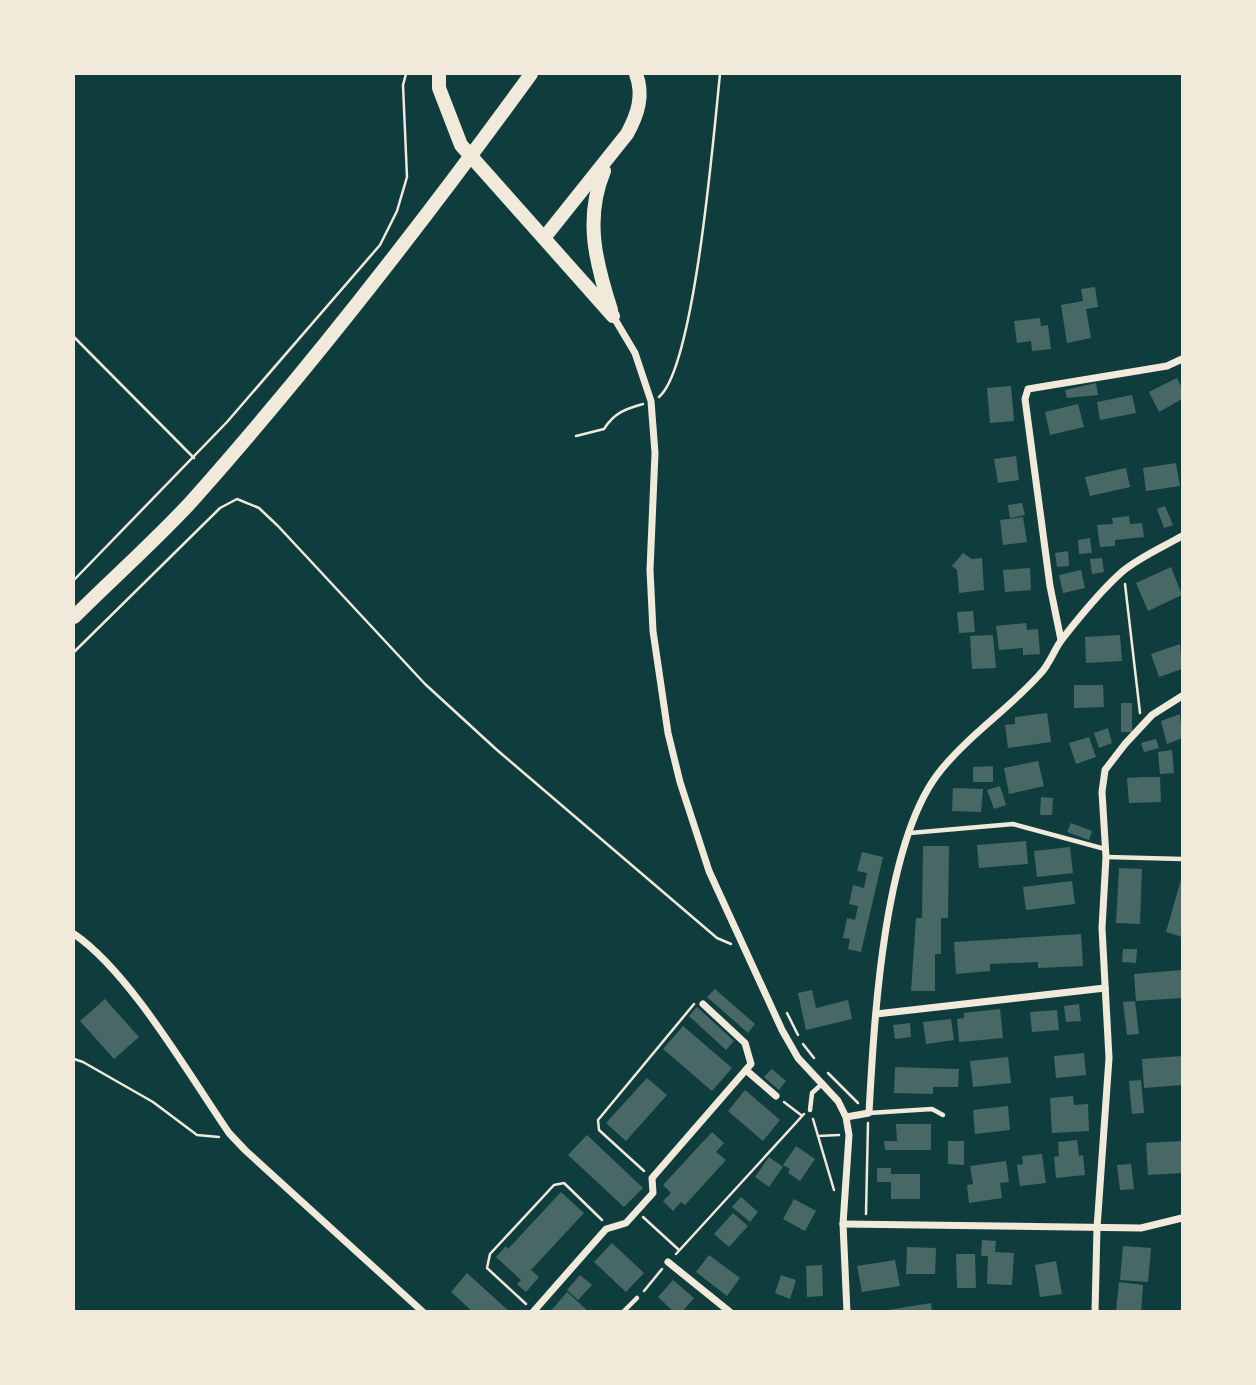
<svg xmlns="http://www.w3.org/2000/svg" width="1256" height="1385" font-family="Rubik,sans-serif">
  <rect width="100%" height="100%" fill="#0f3d3e"/>
  <g fill="#486865">
    <polygon points="1095,287 1098,307 1086,309 1091,338 1067,343 1061,305 1083,301 1081,289"/>
    <polygon points="1040,318 1041,326 1048,325 1051,349 1032,351 1031,341 1017,343 1014,321"/>
    <polygon points="1177,378 1182,388 1182,399 1159,412 1149,392"/>
    <polygon points="1096,383 1098,395 1067,398 1065,390"/>
    <polygon points="1011,386 1014,421 990,423 987,388"/>
    <polygon points="1132,395 1136,413 1100,420 1097,402"/>
    <polygon points="1078,404 1084,427 1050,435 1045,412"/>
    <polygon points="1016,456 1019,480 998,483 994,459"/>
    <polygon points="1176,463 1180,486 1146,491 1143,468"/>
    <polygon points="1126,468 1130,487 1090,496 1085,477"/>
    <polygon points="1022,503 1025,515 1010,518 1008,505"/>
    <polygon points="1165,506 1173,525 1164,528 1157,509"/>
    <polygon points="1129,516 1130,524 1142,523 1144,537 1115,540 1115,546 1100,547 1097,525 1113,524 1112,518"/>
    <polygon points="1023,517 1027,542 1003,545 1000,520"/>
    <polygon points="1090,538 1092,553 1079,554 1078,540"/>
    <polygon points="1068,551 1069,566 1057,567 1055,553"/>
    <polygon points="963,553 972,559 982,558 984,590 959,593 957,570 952,566"/>
    <polygon points="1102,558 1104,572 1092,574 1090,559"/>
    <polygon points="1171,567 1182,595 1148,611 1136,583"/>
    <polygon points="1030,568 1031,590 1005,592 1003,570"/>
    <polygon points="1081,570 1085,588 1063,593 1059,575"/>
    <polygon points="973,611 975,632 959,633 957,612"/>
    <polygon points="1026,623 1027,630 1038,629 1040,654 1023,655 1023,648 999,650 996,626"/>
    <polygon points="993,635 996,668 972,669 970,636"/>
    <polygon points="1120,635 1122,661 1086,663 1085,637"/>
    <polygon points="1180,644 1182,669 1159,677 1151,654"/>
    <polygon points="1074,685 1103,685 1104,707 1074,708"/>
    <rect x="1121" y="703" width="11" height="29"/>
    <polygon points="1047,713 1051,742 1008,748 1005,725 1015,724 1015,717"/>
    <polygon points="1180,714 1182,738 1167,744 1161,721"/>
    <polygon points="1108,728 1112,743 1099,748 1094,733"/>
    <polygon points="1089,737 1096,757 1076,764 1069,743"/>
    <polygon points="1156,739 1159,748 1144,752 1141,743"/>
    <polygon points="1172,750 1174,773 1160,774 1158,752"/>
    <polygon points="1038,761 1044,786 1009,794 1004,768"/>
    <polygon points="993,766 993,782 973,782 973,767"/>
    <polygon points="1144,777 1160,777 1161,802 1129,803 1127,778"/>
    <polygon points="1000,786 1006,805 994,809 987,790"/>
    <polygon points="953,788 983,789 981,812 952,811"/>
    <polygon points="1041,797 1053,798 1052,815 1040,815"/>
    <polygon points="1071,823 1092,831 1089,840 1067,832"/>
    <polygon points="1026,841 1028,864 979,868 977,845"/>
    <polygon points="923,846 949,846 948,918 941,918 941,954 935,954 935,991 911,991 916,918 922,918"/>
    <polygon points="1070,847 1073,873 1037,877 1034,851"/>
    <polygon points="862,852 883,857 861,952 848,949 850,939 843,938 847,918 855,920 858,906 849,904 853,885 864,888 867,873 857,871"/>
    <polygon points="1119,868 1142,869 1140,924 1116,923"/>
    <polygon points="1182,876 1182,937 1166,932"/>
    <polygon points="1072,881 1075,904 1026,910 1023,887"/>
    <polygon points="1081,934 1083,966 1038,968 1038,962 990,964 990,971 956,974 954,942"/>
    <polygon points="1123,949 1137,949 1136,963 1122,962"/>
    <polygon points="1182,970 1182,998 1136,1001 1134,974"/>
    <polygon points="715,989 755,1024 748,1033 707,997"/>
    <polygon points="812,990 816,1008 848,1000 852,1019 806,1030 798,993"/>
    <polygon points="105,999 139,1037 114,1059 80,1021"/>
    <polygon points="1135,1001 1139,1034 1127,1035 1123,1002"/>
    <polygon points="1079,1004 1081,1021 1066,1022 1064,1006"/>
    <polygon points="697,1007 734,1041 726,1050 689,1016"/>
    <polygon points="1000,1009 1003,1038 959,1042 957,1019 964,1018 964,1013"/>
    <polygon points="1057,1010 1059,1030 1032,1032 1030,1012"/>
    <polygon points="951,1019 954,1040 926,1044 923,1022"/>
    <polygon points="910,1023 911,1037 895,1039 893,1025"/>
    <polygon points="683,1026 732,1068 712,1091 663,1049"/>
    <polygon points="1084,1053 1086,1075 1056,1078 1054,1056"/>
    <polygon points="1182,1056 1182,1085 1144,1088 1142,1059"/>
    <polygon points="1008,1057 1011,1083 973,1087 970,1061"/>
    <polygon points="895,1067 959,1069 958,1087 933,1087 933,1094 894,1093"/>
    <polygon points="772,1069 786,1081 779,1090 764,1077"/>
    <polygon points="647,1078 667,1095 626,1141 606,1123"/>
    <polygon points="1141,1080 1144,1113 1132,1114 1129,1081"/>
    <polygon points="745,1090 780,1120 763,1141 728,1111"/>
    <polygon points="1073,1096 1074,1105 1088,1104 1089,1131 1052,1133 1050,1098"/>
    <polygon points="1008,1106 1010,1130 975,1134 973,1110"/>
    <polygon points="896,1124 931,1124 931,1150 885,1150 884,1141 897,1141"/>
    <polygon points="712,1132 724,1143 716,1152 726,1160 685,1205 681,1202 673,1211 663,1201 671,1193 663,1185"/>
    <polygon points="587,1135 643,1188 624,1207 568,1155"/>
    <polygon points="1077,1140 1079,1156 1083,1155 1085,1175 1056,1178 1054,1157 1059,1156 1058,1142"/>
    <polygon points="948,1141 964,1141 964,1165 948,1164"/>
    <polygon points="1182,1141 1182,1173 1148,1175 1146,1143"/>
    <polygon points="796,1146 815,1159 800,1181 788,1173 790,1169 783,1165"/>
    <polygon points="1042,1154 1046,1183 1020,1186 1017,1165 1023,1164 1022,1156"/>
    <polygon points="769,1157 783,1167 769,1187 755,1177"/>
    <polygon points="1006,1161 1009,1182 1000,1183 1002,1198 969,1203 967,1185 973,1184 970,1166"/>
    <polygon points="1131,1164 1134,1189 1120,1190 1117,1165"/>
    <polygon points="877,1168 891,1168 891,1174 920,1174 920,1199 891,1199 891,1182 877,1182"/>
    <polygon points="561,1192 584,1213 531,1270 539,1277 526,1292 517,1284 521,1280 496,1257 506,1246 508,1249"/>
    <polygon points="741,1197 758,1212 750,1222 732,1207"/>
    <polygon points="794,1199 816,1211 805,1231 783,1219"/>
    <polygon points="733,1213 748,1226 729,1247 714,1234"/>
    <polygon points="982,1240 996,1241 995,1252 1014,1253 1012,1285 987,1284 988,1256 981,1256"/>
    <polygon points="612,1243 644,1273 626,1292 594,1262"/>
    <polygon points="1123,1246 1151,1248 1148,1282 1120,1280"/>
    <polygon points="907,1247 936,1248 935,1274 906,1274"/>
    <polygon points="956,1254 975,1254 976,1288 957,1288"/>
    <polygon points="709,1255 740,1278 727,1296 696,1272"/>
    <polygon points="895,1260 900,1286 862,1292 857,1266"/>
    <polygon points="1056,1261 1062,1294 1040,1297 1035,1265"/>
    <polygon points="822,1265 823,1296 807,1297 806,1266"/>
    <polygon points="467,1273 489,1293 510,1312 473,1312 461,1301 451,1292"/>
    <polygon points="580,1275 592,1285 578,1300 567,1290"/>
    <polygon points="781,1275 796,1280 790,1299 775,1293"/>
    <polygon points="673,1280 694,1298 682,1312 674,1312 658,1297"/>
    <polygon points="1119,1282 1143,1285 1141,1312 1116,1311"/>
    <polygon points="567,1292 589,1312 550,1312"/>
    <polygon points="931,1303 932,1312 888,1312 888,1310"/>
  </g>
  <g fill="none" stroke-linecap="round" stroke-linejoin="round">
    <g stroke="#f1e9da" stroke-width="2.5">
      <polyline points="74,337 194,458"/>
      <path d="M659 397C695 367 714 130 720 74"/>
      <path d="M576 436 604 429C614 413 625 409 643 404"/>
      <polyline points="74,580 227,422 380,245 397,211 407,177 403,85 406,74"/>
      <polyline points="1125,584 1140,713"/>
      <polyline points="74,652 220,508 237,499 259,508 278,526 425,684 497,750 717,938 731,944"/>
      <polyline points="787,1013 798,1035"/>
      <polyline points="803,1044 814,1058"/>
      <polyline points="74,1059 83,1062 153,1102 197,1135 219,1137"/>
      <polyline points="828,1073 858,1103"/>
      <polyline points="784,1102 801,1115"/>
      <polyline points="813,1119 834,1190"/>
      <polyline points="818,1136 839,1135"/>
      <polyline points="644,1171 599,1130 598,1120 694,1004"/>
      <polyline points="866,1214 868,1123"/>
      <polyline points="643,1217 679,1250"/>
      <polyline points="676,1254 804,1114"/>
      <polyline points="644,1291 662,1269"/>
      <polyline points="526,1304 487,1268 490,1254 554,1185 564,1183 602,1220"/>
    </g>
    <g stroke="#f1e9da" stroke-width="4.5">
      <polyline points="910,833 1013,824 1105,849"/>
      <polyline points="1107,857 1182,859"/>
      <polyline points="810,1110 812,1093 823,1083"/>
      <polyline points="869,1113 932,1109 943,1115"/>
      <polyline points="623,1312 637,1298"/>
    </g>
    <g stroke="#f1e9da" stroke-width="7">
      <polyline points="613,316 635,353 651,401 655,453 650,570 653,631 668,733 680,782 709,871 782,1030 798,1058 838,1101 846,1117 849,1135 843,1224 847,1312"/>
      <polyline points="1061,640 1050,586 1025,399 1028,389 1167,366 1182,359"/>
      <path d="M74 934C130 972 189 1075 229 1133L245 1150 423 1312"/>
      <polyline points="876,1014 1105,988"/>
      <polyline points="746,1070 776,1096"/>
      <path d="M846 1117 869 1113C874 1023 883 840 941 770 970 734 1010 708 1040 674 1050 664 1054 649 1063 638 1081 615 1101 590 1123 571 1140 557 1163 547 1182 536"/>
      <polyline points="843,1224 1141,1228 1182,1218"/>
      <polyline points="668,1262 730,1312"/>
      <polyline points="533,1312 606,1229 626,1223 653,1193 652,1178 751,1064 745,1043 703,1004"/>
      <polyline points="1095,1312 1097,1228 1109,1058 1102,928 1106,857 1102,792 1105,770 1125,744 1152,715 1182,696"/>
    </g>
    <g stroke="#f1e9da" stroke-width="14">
      <polyline points="439,74 439,88 461,145 613,316"/>
      <path d="M604 171C584 219 596 263 611 310"/>
      <path d="M544 238 627 134C638 114 644 95 636 74"/>
      <path d="M74 617C112 579 154 542 191 502 313 365 424 221 531 74"/>
    </g>
  </g>
  <rect width="1256" height="1385" fill="none" stroke="#f1e9da" stroke-width="150"/>
</svg>
